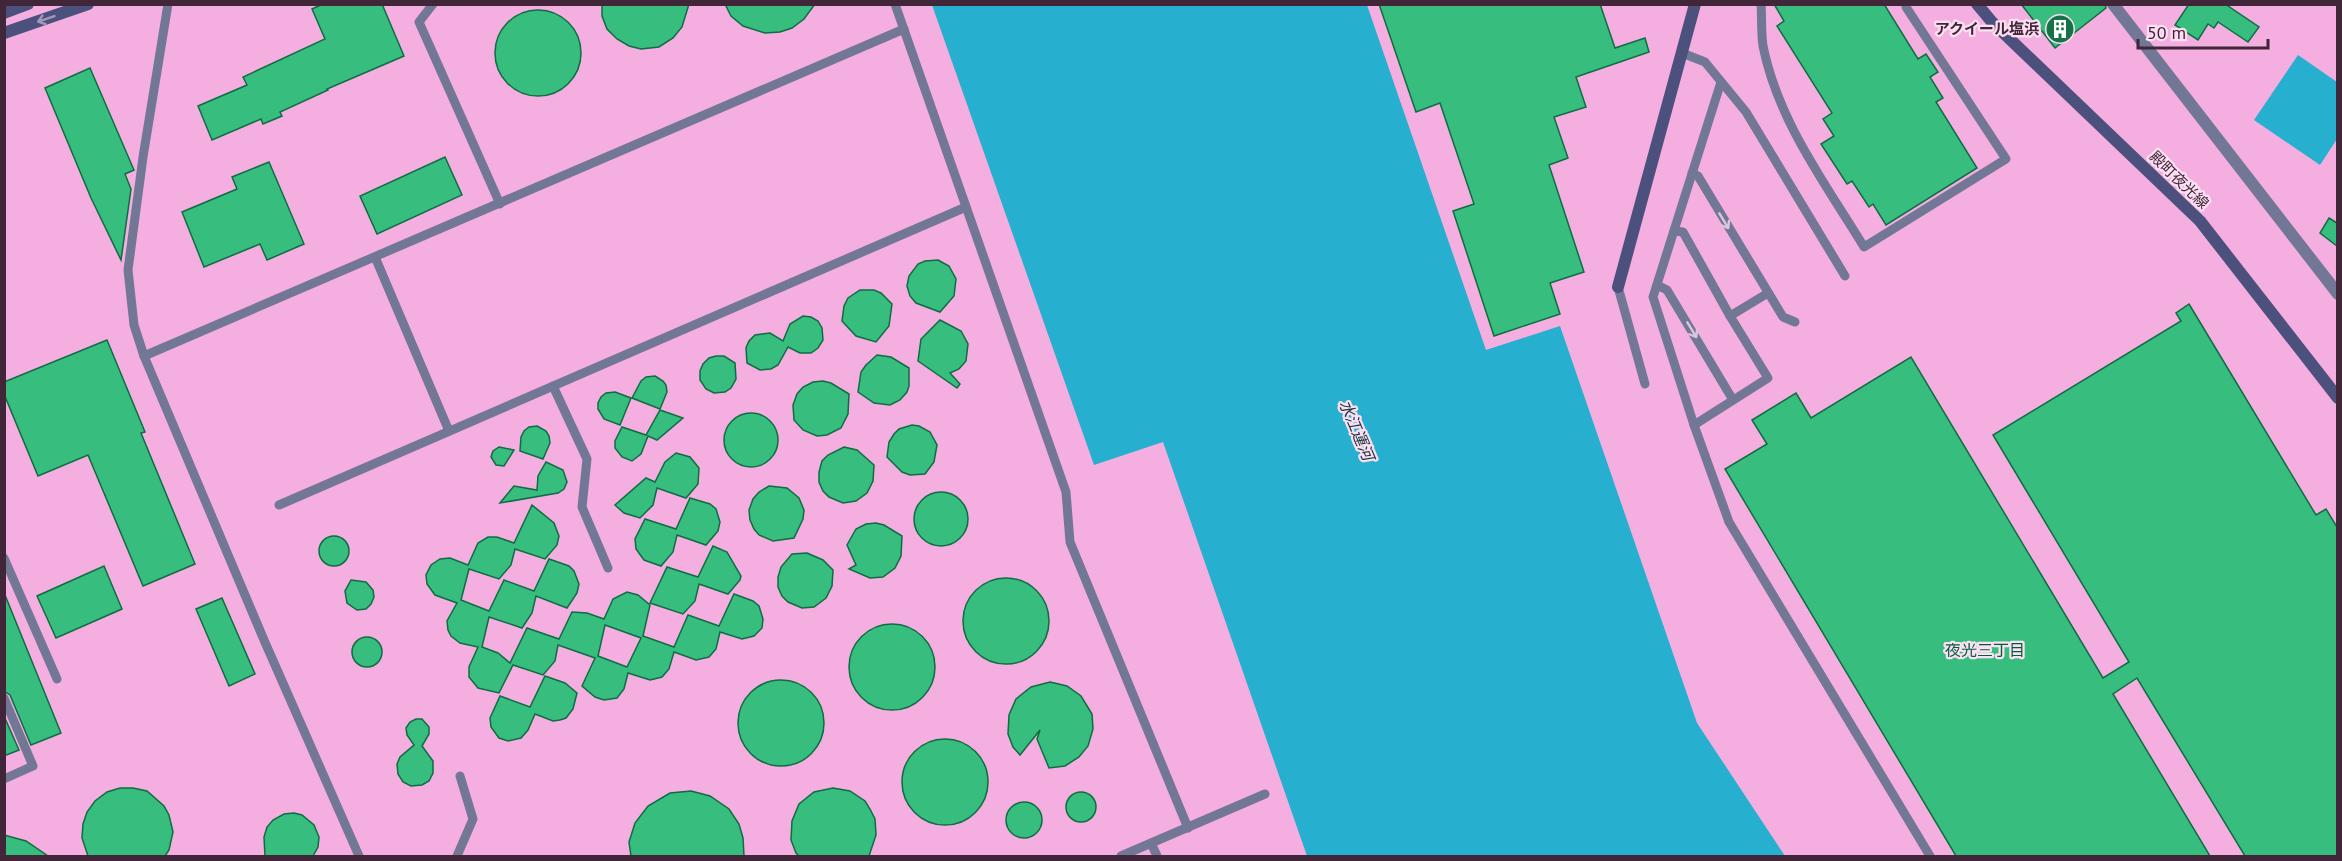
<svg xmlns="http://www.w3.org/2000/svg" width="2342" height="861" font-family="'PT Sans','Noto Sans JP',sans-serif">
  <rect width="100%" height="100%" fill="#f5aee0"/>
  <g fill="#26afce">
    <polygon points="932,5 1367,5 1486,350 1560,326 1697,723 1785,856 1307,856 1163,442 1094,465"/>
    <polygon points="2298,55 2337,82 2337,139 2320,165 2254,120"/>
  </g>
  <g fill="#37bd7e" stroke="#0f6c44" stroke-width="1.5" fill-rule="evenodd">
    <polygon points="323,4 382,4 404,56 327,89 328,90 280,112 282,116 263,124 261,119 212,140 198,106 247,85 243,77 325,39 312,9"/>
    <polygon points="602,4 689,4 682,27 673,38 659,47 641,49 629,46 617,39 607,29 602,16"/>
    <polygon points="725,4 815,4 804,19 792,28 780,32 765,33 743,26 731,16"/>
    <polygon points="1379,4 1600,4 1615,48 1645,38 1649,52 1576,77 1586,107 1554,117 1568,158 1549,165 1584,272 1550,283 1560,314 1494,336 1453,211 1474,204 1440,103 1416,112"/>
    <polygon points="1774,4 1884,4 1918,59 1926,54 1938,72 1930,77 1943,98 1936,102 1977,168 1886,225 1873,204 1869,207 1852,181 1847,184 1821,144 1834,136 1823,119 1832,113 1777,26 1784,21"/>
    <polygon points="2021,4 2105,4 2106,8 2055,48"/>
    <polygon points="2189,4 2225,4 2259,27 2248,42 2218,22 2214,28 2208,24 2198,40 2175,25"/>
    <circle cx="538" cy="53" r="43"/>
    <polygon points="90,68 134,170 125,174 131,189 121,260 91,198 45,88"/>
    <polygon points="445,157 462,195 377,234 360,196"/>
    <polygon points="269,162 304,244 267,260 260,244 204,267 182,212 237,189 232,177"/>
    <polygon points="2329,218 2337,223 2337,246 2320,233"/>
    <polygon points="938,260 949,266 956,279 954,296 940,312 916,303 910,296 907,286 909,276 918,264 925,261"/>
    <polygon points="860,290 874,290 881,293 892,304 889,326 876,342 856,336 842,321 844,306 848,298"/>
    <polygon points="2189,304 2316,515 2326,509 2337,527 2337,856 2245,856 2137,678 2113,694 2210,856 1956,856 1725,469 1767,444 1752,420 1796,393 1811,418 1911,357 2103,678 2129,662 1993,435 2181,321 2176,313"/>
    <polygon points="803,316 811,317 818,321 822,328 823,340 818,348 811,353 800,353 788,347 778,365 771,369 760,370 747,363 746,348 749,341 755,335 770,333 783,341 790,324"/>
    <polygon points="940,320 961,331 968,344 966,361 959,369 950,373 960,384 957,388 918,361 921,339"/>
    <polygon points="107,340 145,432 141,433 195,564 143,586 88,455 38,476 4,394 4,382"/>
    <polygon points="877,355 891,357 909,368 909,386 907,392 900,400 890,405 874,403 858,392 861,372 866,365"/>
    <polygon points="716,356 724,356 735,363 736,379 731,388 725,392 714,393 706,389 700,380 700,371 703,364 709,358"/>
    <polygon points="655,376 663,381 666,385 667,392 660,409 632,398 641,381 646,377"/>
    <polygon points="823,381 831,383 849,394 848,414 841,428 827,435 817,436 803,430 794,420 793,405 797,394 803,387 813,382"/>
    <polygon points="615,392 631,398 620,425 604,419 598,409 598,403 601,397 606,393"/>
    <polygon points="660,410 683,418 657,440 648,436 641,454 632,461 622,457 615,448 615,441 622,427 646,435"/>
    <circle cx="751" cy="440" r="27"/>
    <polygon points="912,425 919,426 930,432 937,445 934,462 925,474 910,475 902,472 887,457 889,442 894,434 899,429"/>
    <polygon points="537,426 546,431 549,436 550,443 543,459 520,451 521,437 524,431 529,427"/>
    <polygon points="499,447 514,450 504,466 496,465 491,457 493,451"/>
    <polygon points="844,447 857,450 874,465 873,481 867,493 856,501 843,503 829,497 823,491 819,482 819,472 822,461 828,455"/>
    <polygon points="676,453 690,457 699,468 698,484 686,498 657,488 653,505 640,518 624,513 615,505 646,478 655,482 665,462"/>
    <polygon points="546,462 563,470 567,482 564,489 558,493 500,503 514,486 537,490 538,476"/>
    <polygon points="769,486 787,488 799,498 804,510 803,519 794,538 773,541 759,535 754,529 750,520 749,510 753,499 759,492"/>
    <circle cx="941" cy="519" r="27"/>
    <polygon points="690,498 710,504 716,509 720,522 718,531 706,545 677,535 673,552 661,566 644,560 636,549 635,539 645,519 676,529"/>
    <path d="M532 505 554 523 559 536 557 545 545 559 515 549 511 565 499 579 469 569 461 600 489 611 504 580 534 591 549 559 569 566 574 571 579 584 577 593 567 608 536 596 532 613 522 628 489 617 482 647 498 653 510 663 527 628 559 639 572 612 587 613 604 619 613 599 627 592 638 595 650 605 643 636 674 647 688 615 719 626 734 594 753 601 759 606 763 619 762 628 754 636 742 639 720 632 716 649 709 657 696 660 674 652 669 669 662 677 650 680 628 673 624 689 617 698 604 700 595 697 582 686 595 658 558 645 555 661 543 675 513 665 499 693 478 688 469 677V667L478 647 460 643 451 636 448 630 447 621 457 603 435 595 427 584 426 575 431 565 440 559 450 558 468 565 478 543 488 537H497L514 543ZM605 625 641 638 627 667 598 656Z"/>
    <polygon points="876,523 884,525 902,536 901,556 895,568 883,577 870,578 849,569 856,565 847,545 856,529 866,524"/>
    <circle cx="334" cy="551" r="15"/>
    <polygon points="713,546 727,552 741,576 740,580 728,594 699,584 695,601 683,614 650,603 667,567 698,577"/>
    <polygon points="807,553 823,560 833,570 832,586 826,598 814,607 802,608 788,602 782,596 778,587 778,577 781,567 792,554"/>
    <polygon points="104,566 122,609 56,638 37,596"/>
    <circle cx="1006" cy="621" r="43"/>
    <polygon points="351,580 366,582 373,590 374,597 371,604 366,609 357,610 347,603 345,591"/>
    <polygon points="5,595 61,733 31,745 10,695 4,691"/>
    <polygon points="222,598 255,674 229,686 196,609"/>
    <circle cx="892" cy="667" r="43"/>
    <circle cx="367" cy="652" r="15"/>
    <polygon points="545,676 565,683 577,693 573,709 566,718 560,720 553,721 535,714 528,730 521,738 508,741 499,738 491,727 490,718 500,696 530,707"/>
    <circle cx="781" cy="723" r="43"/>
    <polygon points="1050,682 1067,686 1081,696 1092,714 1093,729 1088,746 1079,757 1065,766 1049,768 1037,739 1040,730 1020,755 1013,747 1008,734 1009,715 1016,699 1031,687"/>
    <polygon points="4,716 19,750 4,756"/>
    <polygon points="416,719 422,719 429,727 429,734 422,746 433,761 433,773 429,781 422,785 411,786 403,782 398,774 397,764 400,757 414,745 407,735 406,728 410,722"/>
    <circle cx="945" cy="782" r="43"/>
    <polygon points="120,788 133,788 147,791 164,806 169,815 173,832 169,850 165,856 88,856 82,838 83,824 87,812 95,801 107,792"/>
    <polygon points="833,788 850,791 865,801 870,809 875,819 876,835 869,856 799,856 796,853 791,840 792,821 799,804 814,792"/>
    <polygon points="691,791 710,796 729,809 739,824 743,838 744,856 631,856 629,842 635,823 648,806 670,793"/>
    <circle cx="1081" cy="807" r="15"/>
    <circle cx="1024" cy="820" r="18"/>
    <polygon points="294,813 302,815 314,825 319,837 318,847 313,856 265,856 264,837 267,827 273,820 284,814"/>
    <polygon points="4,835 26,841 48,856 4,856"/>
  </g>
  <g fill="none" stroke-linecap="round" stroke-linejoin="round">
    <g stroke="#737796" stroke-width="9">
      <polyline points="168,4 143,157 128,270 134,325 144,356 264,640 359,856"/>
      <polyline points="433,4 419,22 500,204"/>
      <polyline points="895,4 1066,492 1070,542 1188,828"/>
      <path d="M1761 4C1762 18 1761 33 1763 46 1778 121 1825 183 1864 247L2006 159 1906 7"/>
      <polyline points="1682,53 1705,62 1746,112 1845,276"/>
      <polyline points="1721,82 1653,297 1694,425 1729,522 1930,856"/>
      <polyline points="1692,173 1698,176 1783,317 1795,322"/>
      <polyline points="1674,231 1683,232 1730,316"/>
      <polyline points="375,257 449,431"/>
      <polyline points="1657,285 1667,290 1733,400"/>
      <polyline points="1618,287 1645,384"/>
      <polyline points="144,356 904,29"/>
      <polyline points="553,386 587,459 582,507 608,568"/>
      <polyline points="1694,425 1768,378 1730,316 1768,293"/>
      <polyline points="279,505 966,207"/>
      <polyline points="4,558 57,679"/>
      <polyline points="4,698 33,766 4,779"/>
      <polyline points="1151,843 1157,856"/>
      <polyline points="457,856 473,819 460,776"/>
      <polyline points="1121,856 1265,794"/>
    </g>
    <polyline stroke="#737796" stroke-width="12" points="2113,4 2338,294"/>
    <g stroke="#4c507c" stroke-width="12">
      <polyline points="1977,4 1992,22 2200,221 2338,398"/>
      <polyline points="4,13 28,4"/>
      <polyline points="4,33 88,4"/>
      <polyline points="1618,287 1695,4"/>
    </g>
  </g>
  <defs><path id="oneway-shaft" d="M-6 0H5M1.5-3L5.5 0L1.5 3" fill="none" stroke-width="1.6" stroke-linecap="round" stroke-linejoin="round" transform="scale(1.5)"/></defs>
  <use stroke="#a498b7" href="#oneway-shaft" transform="translate(46 19) rotate(161)"/>
  <g stroke="#dac5db">
    <use href="#oneway-shaft" transform="translate(1724 221) rotate(59)"/>
    <use href="#oneway-shaft" transform="translate(1692 330) rotate(59)"/>
  </g>
  <defs>
    <g id="building-disc" transform="scale(1.5)"><circle r="9.5" fill="#147349" stroke="#fcdff2"/><path d="M-4-6H4V6H1V3H-1V6H-4ZM-2.5-4.3h1.7v1.8h-1.7ZM.8-4.3h1.7v1.8H.8ZM-2.5-1h1.7V.8h-1.7ZM.8-1h1.7V.8H.8Z" fill="#fff"/></g>
  </defs>
  <g fill-rule="evenodd">
    <use href="#building-disc" x="2060" y="29"/>
  </g>
  <g text-anchor="middle" stroke-width="4.5" stroke-linejoin="round" paint-order="stroke">
    <g font-size="15" font-weight="bold" fill="#412639" stroke="#fcdff2" text-anchor="end">
      <text x="2039" y="34">アクイール塩浜</text>
    </g>
    <g font-size="15" fill="#412639" stroke="#fcdff2">
      <text transform="translate(2179 180) rotate(44)" y="5">殿町夜光線</text>
    </g>
    <g font-size="16" font-style="italic" fill="#1b353d" stroke="#fcdff2">
      <text transform="translate(1357 430) rotate(67)" y="6">水江運河</text>
    </g>
    <g font-size="16" fill="#005f3a" stroke="#fcdff2">
      <text x="1985" y="656">夜光三丁目</text>
    </g>
  </g>
  <rect width="2342" height="861" fill="none" stroke="#412639" stroke-width="12"/>
  <path d="M2138 39v9h130v-9" fill="none" stroke="#412639" stroke-width="3"/>
  <text x="2147" y="39" font-size="18" fill="#412639" stroke="#fcdff2" stroke-width="4.5" paint-order="stroke">50 m</text>
</svg>
